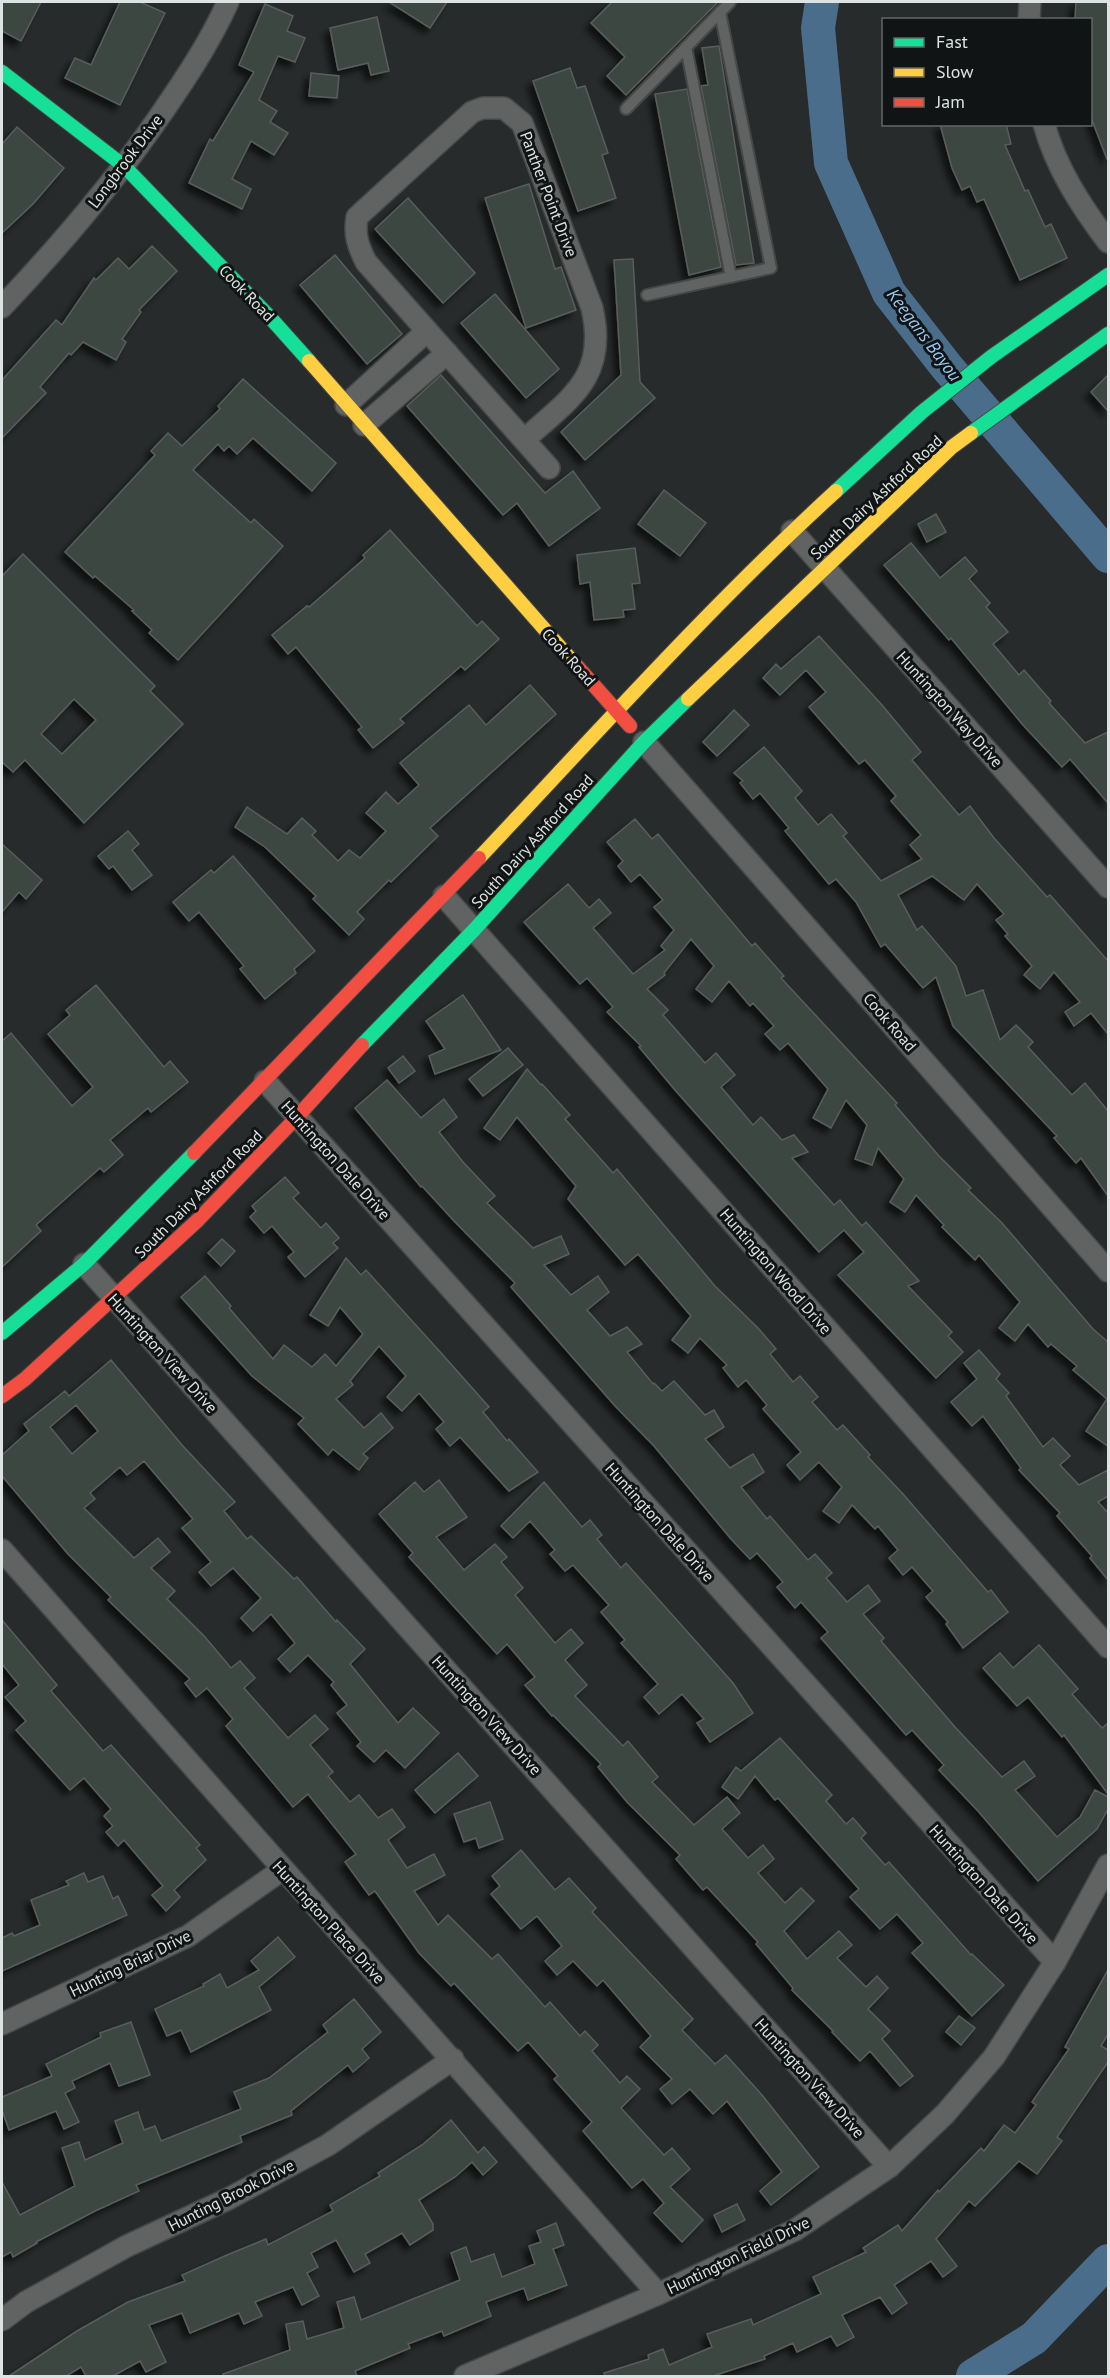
<svg xmlns="http://www.w3.org/2000/svg" width="1110" height="2378" font-family="'PT Sans',sans-serif">
  <defs>
    <filter id="shadow"><feDropShadow dx="-5.5" dy="5.5" stdDeviation="3" flood-color="#0009"/></filter>
  </defs>
  <rect width="100%" height="100%" fill="#272b2b"/>
  <g fill="none" stroke-linecap="round" stroke-linejoin="round">
    <g stroke="#4a6d8c" stroke-width="34">
      <polyline points="822,2 818,28 831,163 889,293 946,366 1108,556"/>
      <polyline points="973,2376 1034,2338 1108,2261"/>
    </g>
  </g>
  <g fill="#3c4642" stroke="#5a5d5c" stroke-width="1.5" fill-rule="evenodd" filter="url(#shadow)">
    <polygon points="2,2 41,2 21,41 2,31"/>
    <polygon points="120,2 140,2 165,13 120,105 65,78 75,58 91,65"/>
    <polygon points="389,2 447,2 430,28"/>
    <polygon points="612,2 718,2 626,95 607,76 625,57 591,23"/>
    <polygon points="1076,2 1108,2 1108,159 1107,159 1090,115 1090,20 1075,20"/>
    <polygon points="265,4 293,16 287,31 305,38 295,62 278,56 259,100 277,111 270,122 288,133 274,155 251,141 232,179 251,189 242,209 189,183 210,139 213,141 254,72 239,65"/>
    <polygon points="377,17 389,71 371,75 368,63 338,70 330,28"/>
    <polygon points="719,46 754,263 736,265 701,86 708,85 702,48"/>
    <polygon points="570,68 577,88 585,86 608,153 602,155 616,198 578,211 533,81"/>
    <polygon points="311,73 339,76 337,98 309,96"/>
    <polygon points="687,89 721,267 689,275 655,94"/>
    <polygon points="940,124 1006,124 1011,144 1005,145 1025,191 1028,190 1045,227 1051,224 1067,258 1020,280 984,199 977,202 970,186 962,190 952,168"/>
    <polygon points="17,127 64,168 33,204 2,233 2,144"/>
    <polygon points="529,184 555,269 561,267 576,310 526,328 485,198"/>
    <polygon points="408,198 475,273 443,303 375,229"/>
    <polygon points="152,246 177,271 139,310 141,312 122,339 126,342 116,360 83,342 71,355 69,353 40,387 46,393 2,438 2,380 56,320 62,325 94,278 96,280 118,258 129,269"/>
    <polygon points="335,255 402,334 367,364 300,285"/>
    <polygon points="633,259 640,382 655,398 585,460 561,432 621,375 614,260"/>
    <polygon points="495,294 559,369 526,398 461,323"/>
    <polygon points="441,375 545,493 573,471 600,508 549,546 517,503 503,515 407,406"/>
    <polygon points="1108,375 1108,411 1091,392"/>
    <polygon points="243,379 336,463 312,491 253,438 237,454 229,446 224,451 218,444 193,470 251,523 254,519 283,546 178,660 149,633 152,630 132,611 134,610 95,576 93,578 65,552 155,455 151,451 168,433 182,446 220,409 218,406"/>
    <polygon points="664,490 706,523 680,556 638,524"/>
    <polygon points="936,514 946,532 927,542 918,524"/>
    <polygon points="390,530 477,626 482,621 499,639 465,670 461,666 400,719 404,723 373,748 358,730 362,727 296,647 288,654 272,635 307,606 309,607 365,558 363,555"/>
    <polygon points="911,543 940,578 965,557 977,571 969,579 990,603 986,607 1008,632 993,644 1019,675 1024,670 1051,701 1049,703 1085,743 1108,732 1108,803 1070,759 1062,767 1023,725 951,638 949,640 884,565"/>
    <polygon points="635,548 640,583 632,584 635,609 623,610 624,617 594,620 590,582 580,584 577,555"/>
    <path d="M23 554 155 686 150 691 183 724 84 823 25 760 13 772 2 762V576ZM74 699 96 720 62 754 41 734Z"/>
    <polygon points="819,636 882,705 921,752 912,760 959,815 970,806 994,838 1047,897 1050,895 1108,961 1108,1034 1091,1013 1074,1026 1065,1012 1080,1002 1054,972 1040,989 1024,975 1032,966 1005,936 1008,934 996,920 1004,914 977,884 964,900 932,876 898,895 917,930 922,926 956,966 966,996 983,990 1000,1040 1016,1025 1033,1042 1028,1047 1072,1095 1085,1083 1108,1111 1108,1196 1081,1158 1076,1163 1054,1138 1057,1136 953,1026 936,977 923,988 885,944 881,947 856,902 836,879 829,884 785,831 789,828 760,793 753,799 740,783 743,781 734,773 764,747 802,791 795,798 818,825 831,814 847,833 843,836 881,881 922,859 910,845 921,835 891,801 896,796 865,760 859,764 809,707 826,692 806,670 780,695 763,678 776,664 781,669"/>
    <polygon points="530,685 556,714 430,828 438,836 391,882 389,880 357,912 364,919 349,935 313,899 316,896 265,847 235,827 247,807 287,834 302,818 316,831 312,835 338,861 349,850 360,858 386,831 366,813 386,792 398,804 419,785 400,763 469,705 486,725"/>
    <polygon points="734,710 749,725 717,756 703,742"/>
    <polygon points="635,819 652,839 658,834 752,946 755,943 784,976 781,978 897,1103 895,1105 939,1156 971,1188 968,1190 1002,1223 1093,1329 1108,1342 1108,1446 1086,1431 1107,1399 1073,1370 1077,1366 1051,1344 1048,1347 1028,1324 1015,1341 999,1328 1020,1302 979,1255 975,1260 942,1227 944,1225 916,1195 905,1212 890,1202 904,1179 878,1148 872,1165 855,1159 867,1125 846,1100 831,1128 813,1118 828,1089 788,1043 780,1050 765,1034 774,1026 753,1003 750,1006 729,981 712,1002 696,989 714,966 691,939 664,973 665,975 647,989 668,1010 663,1015 705,1063 716,1053 735,1075 721,1087 753,1125 761,1117 782,1140 794,1135 808,1152 792,1158 834,1205 840,1200 862,1226 866,1222 919,1281 908,1286 952,1332 948,1336 963,1352 936,1378 838,1275 864,1252 844,1230 819,1252 675,1090 639,1047 641,1046 607,1012 613,1007 587,978 580,984 524,922 568,884 589,908 599,899 611,913 593,928 633,974 665,950 661,946 674,930 654,907 663,900 640,874 631,882 618,866 623,861 607,842"/>
    <polygon points="128,831 139,844 132,850 152,875 132,890 113,866 109,869 98,856"/>
    <polygon points="2,844 42,880 26,899 19,892 2,912"/>
    <polygon points="233,856 315,951 294,969 296,973 265,999 240,969 244,966 199,912 189,921 173,902 211,870 214,873"/>
    <polygon points="96,985 164,1067 170,1061 188,1082 151,1112 148,1108 110,1140 123,1155 104,1172 100,1168 36,1225 41,1231 2,1267 2,1041 11,1033 72,1106 93,1087 48,1034 70,1015 66,1010"/>
    <polygon points="463,995 501,1050 435,1074 429,1056 445,1049 426,1021"/>
    <polygon points="508,1048 523,1065 483,1096 469,1079"/>
    <polygon points="403,1056 415,1071 399,1083 388,1068"/>
    <polygon points="527,1069 541,1085 542,1084 570,1115 565,1119 613,1173 617,1169 715,1286 758,1328 776,1349 770,1354 793,1382 800,1376 818,1397 812,1402 837,1430 843,1425 870,1455 868,1457 903,1494 988,1592 991,1590 1008,1612 963,1648 946,1624 948,1622 926,1597 933,1591 912,1567 903,1575 889,1558 898,1550 878,1526 875,1529 852,1505 839,1523 823,1511 842,1487 819,1462 800,1480 787,1465 801,1452 763,1409 767,1405 746,1380 738,1387 723,1368 727,1365 700,1338 688,1353 672,1340 691,1316 638,1254 625,1265 568,1199 576,1186 517,1117 500,1140 484,1128"/>
    <polygon points="387,1080 421,1118 444,1099 457,1117 439,1132 463,1162 495,1196 487,1203 533,1248 561,1236 569,1254 544,1265 571,1295 598,1276 609,1292 587,1310 610,1336 627,1327 642,1344 627,1352 653,1384 654,1383 662,1391 674,1381 705,1415 714,1410 724,1427 705,1439 730,1468 753,1454 764,1472 741,1487 767,1519 770,1516 808,1560 815,1554 832,1573 826,1578 847,1602 868,1585 880,1601 863,1614 884,1638 881,1641 955,1727 1002,1777 1024,1761 1035,1776 1015,1790 1057,1837 1080,1817 1095,1790 1108,1797 1108,1809 1097,1829 1038,1881 978,1811 939,1770 944,1765 912,1730 906,1735 821,1638 828,1632 801,1602 795,1608 777,1587 783,1582 757,1553 750,1559 731,1539 654,1446 616,1407 511,1287 515,1283 455,1222 422,1186 421,1187 355,1108"/>
    <polygon points="285,1177 299,1193 293,1198 321,1228 326,1223 339,1238 333,1243 338,1248 305,1277 288,1257 294,1252 272,1226 264,1233 250,1217 256,1211 252,1206"/>
    <polygon points="222,1239 235,1251 221,1266 208,1253"/>
    <polygon points="346,1258 361,1275 366,1270 442,1354 489,1407 483,1412 507,1441 509,1439 538,1472 509,1491 460,1437 450,1446 436,1429 444,1422 419,1393 402,1411 387,1397 406,1376 379,1346 350,1381 353,1385 336,1399 364,1428 381,1413 393,1428 363,1454 368,1458 359,1470 333,1449 328,1455 298,1424 304,1418 252,1376 181,1297 205,1276 231,1306 229,1308 273,1359 284,1345 312,1367 325,1354 336,1366 363,1334 340,1307 328,1326 310,1315"/>
    <polygon points="979,1350 1000,1374 996,1379 1009,1393 1006,1396 1043,1447 1053,1438 1070,1456 1060,1465 1079,1485 1108,1470 1108,1496 1098,1502 1108,1513 1108,1580 1090,1558 1092,1556 1057,1516 1060,1513 1019,1470 1021,1468 983,1416 972,1426 951,1402 977,1379 964,1363"/>
    <path d="M111 1360 182 1445 235 1502 224 1511 247 1539 251 1536 294 1579 297 1577 336 1622 337 1620 365 1649 350 1664 398 1723 413 1708 439 1733 405 1768 386 1750 374 1762 357 1746 361 1742 337 1713 347 1705 331 1685 334 1682 308 1655 290 1672 278 1659 295 1643 271 1614 253 1631 241 1618 261 1598 233 1568 211 1586 199 1572 211 1562 182 1528 193 1519 144 1461 127 1475 120 1467 90 1493 95 1499 84 1508 134 1558 158 1538 170 1552 151 1568 175 1591 167 1599 205 1637 231 1668 240 1661 255 1678 244 1688 288 1738 315 1715 328 1729 310 1745 333 1772 328 1776 350 1802 359 1795 378 1818 392 1809 405 1827 388 1840 407 1868 434 1854 445 1875 414 1891 438 1925 448 1915 492 1959 498 1954 545 2007 550 2002 580 2036 585 2031 598 2045 592 2051 620 2083 627 2076 640 2089 621 2108 664 2155 672 2148 690 2169 670 2187 703 2220 682 2242 654 2213 664 2203 643 2179 632 2188 583 2131 592 2122 554 2079 558 2076 528 2042 518 2051 454 1983 451 1986 419 1953 375 1891 369 1895 345 1862 356 1854 308 1794 293 1807 226 1726 233 1719 207 1688 196 1697 185 1683 190 1679 108 1600 111 1597 68 1554 2 1476V1455L29 1431 24 1424 65 1391 69 1396ZM76 1405 98 1431 72 1454 50 1427Z"/>
    <polygon points="439,1480 467,1517 436,1537 464,1570 495,1544 507,1557 501,1562 523,1588 515,1595 555,1643 571,1629 583,1643 565,1660 587,1685 575,1696 623,1746 628,1741 658,1777 652,1782 694,1825 727,1797 740,1813 722,1829 748,1858 763,1845 774,1859 758,1873 785,1903 801,1888 814,1901 784,1931 807,1959 839,1931 852,1945 837,1958 866,1987 877,1976 888,1988 868,2009 890,2031 882,2039 913,2076 900,2086 870,2051 860,2061 832,2032 833,2031 792,1990 793,1988 756,1944 758,1942 707,1887 703,1890 676,1859 680,1855 627,1802 598,1767 601,1764 553,1715 552,1716 525,1685 535,1677 507,1644 497,1654 409,1557 413,1553 379,1514 415,1482 424,1492"/>
    <polygon points="544,1482 582,1527 590,1520 602,1535 597,1539 621,1568 626,1563 733,1683 753,1713 710,1742 697,1723 704,1719 682,1694 659,1714 644,1697 658,1684 621,1643 625,1640 601,1612 609,1605 573,1565 565,1571 550,1554 555,1550 530,1521 513,1538 501,1526"/>
    <polygon points="2,1620 57,1685 51,1691 103,1751 111,1745 200,1845 196,1848 206,1860 174,1890 180,1897 166,1911 152,1895 163,1886 124,1840 118,1846 106,1832 113,1826 104,1816 111,1809 84,1778 70,1790 16,1730 26,1721 5,1697 19,1685 2,1664"/>
    <polygon points="1039,1645 1078,1689 1072,1694 1102,1728 1108,1723 1108,1794 1064,1735 1062,1737 1028,1697 1017,1706 983,1668 1000,1653 1013,1668"/>
    <polygon points="780,1738 832,1795 826,1801 846,1824 853,1818 866,1833 861,1838 885,1865 889,1862 971,1955 972,1954 1004,1985 972,2016 912,1953 923,1943 897,1914 880,1929 850,1897 859,1889 778,1798 775,1800 755,1776 738,1799 722,1787 736,1767 741,1771"/>
    <polygon points="458,1753 478,1776 435,1813 415,1790"/>
    <polygon points="490,1802 503,1839 479,1848 476,1838 464,1842 454,1814"/>
    <polygon points="521,1850 555,1890 569,1878 596,1908 592,1912 693,2019 682,2030 715,2064 726,2055 762,2095 819,2167 771,2205 760,2191 782,2172 727,2101 713,2114 690,2089 672,2104 660,2089 672,2079 640,2047 651,2036 603,1980 597,1986 573,1961 557,1975 545,1961 562,1946 537,1916 521,1929 491,1894 500,1886 492,1876"/>
    <polygon points="84,1873 88,1882 103,1876 113,1899 118,1896 127,1915 2,1971 2,1938 12,1933 14,1936 40,1925 31,1900 69,1885 66,1881"/>
    <polygon points="278,1937 295,1957 259,1987 271,2010 191,2052 181,2030 167,2036 155,2009 204,1986 203,1984 220,1974 227,1988 259,1970 251,1961"/>
    <polygon points="1108,1970 1108,2034 1101,2046 1108,2050 1108,2062 1057,2137 1062,2141 1037,2174 1019,2161 975,2206 969,2201 936,2239 957,2266 943,2277 931,2261 894,2285 907,2303 892,2314 880,2297 842,2315 854,2337 837,2346 831,2336 797,2352 793,2343 764,2356 765,2359 713,2376 605,2376 604,2373 649,2359 648,2355 663,2349 669,2365 712,2347 707,2334 751,2319 753,2325 821,2294 813,2277 866,2252 863,2248 898,2225 902,2231 938,2190 939,2192 981,2148 984,2151 1004,2125 1015,2133 1036,2105 1032,2102 1069,2049 1065,2047"/>
    <polygon points="354,1999 381,2032 362,2049 369,2058 353,2072 348,2065 291,2111 292,2115 240,2136 242,2142 136,2185 139,2191 95,2211 36,2242 37,2243 13,2257 11,2252 2,2257 2,2182 20,2215 75,2186 62,2148 79,2142 85,2160 123,2143 115,2121 138,2112 144,2130 155,2126 161,2141 241,2109 234,2092 269,2078 328,2032 323,2025"/>
    <polygon points="959,2016 975,2028 961,2045 946,2032"/>
    <polygon points="131,2022 150,2075 119,2086 110,2063 72,2081 75,2088 65,2093 79,2122 64,2129 56,2111 9,2130 2,2110 2,2097 52,2076 46,2064 101,2037 100,2033"/>
    <polygon points="451,2120 478,2153 484,2147 497,2162 483,2175 472,2162 455,2177 419,2200 433,2224 433,2230 410,2245 402,2233 365,2254 370,2263 354,2272 336,2240 311,2253 318,2267 307,2273 319,2296 302,2305 293,2287 255,2302 262,2316 244,2324 239,2313 190,2333 182,2313 149,2325 166,2362 146,2372 140,2361 113,2376 86,2376 81,2367 66,2376 9,2376 77,2331 128,2302 185,2281 182,2275 227,2255 266,2239 268,2245 333,2211 330,2205 380,2176 378,2173 422,2145"/>
    <polygon points="737,2204 745,2220 722,2232 714,2215"/>
    <polygon points="556,2223 564,2245 553,2249 567,2285 528,2300 524,2288 486,2302 491,2316 444,2336 442,2331 408,2344 410,2348 355,2371 357,2376 223,2376 223,2374 290,2350 286,2324 303,2321 307,2339 344,2328 337,2302 354,2297 361,2320 460,2280 451,2253 466,2247 471,2262 494,2254 502,2277 535,2264 529,2246 541,2242 537,2231"/>
  </g>
  <g fill="none" stroke-linecap="round" stroke-linejoin="round">
    <g stroke="#454847" stroke-width="14">
      <g id="lane">
        <polyline points="686,47 731,277"/>
        <polyline points="626,109 730,2"/>
        <polyline points="647,295 771,268 720,12"/>
      </g>
    </g>
    <g stroke="#454847" stroke-width="24">
      <g id="street">
        <polyline points="1029,20 1030,2"/>
        <path d="M1044 124C1056 168 1081 206 1108 242"/>
        <path d="M2 307C58 248 111 186 157 120 184 81 209 44 228 2"/>
        <polyline points="346,405 427,331"/>
        <polyline points="364,425 447,353"/>
        <path d="M524 440C570 398 608 378 592 308L522 123 504 108H483L472 112 357 217C354 235 358 246 366 262L524 440 549 468"/>
        <polyline points="792,531 1108,887"/>
        <polyline points="644,742 1108,1271"/>
        <polyline points="444,896 1108,1647"/>
        <polyline points="265,1081 1055,1962"/>
        <polyline points="84,1264 889,2167"/>
        <path d="M2 1550C220 1799 441 2045 658 2294"/>
        <polyline points="2,2024 188,1936 282,1870"/>
        <polyline points="2,2320 26,2302 127,2246 228,2199 328,2145 453,2059"/>
        <polyline points="465,2376 658,2294 795,2230 889,2167 945,2114 994,2057 1055,1962 1108,1865"/>
      </g>
    </g>
    <g stroke="#454847" stroke-width="16">
      <g id="fast">
        <polyline points="2,72 124,166 267,314 309,361"/>
        <polyline points="971,433 1108,334"/>
        <polyline points="836,491 922,412 991,357 1108,275"/>
        <polyline points="362,1045 474,930 644,742 688,699"/>
        <polyline points="2,1333 84,1264 194,1153"/>
      </g>
    </g>
    <g stroke="#454847" stroke-width="16">
      <g id="slow">
        <polyline points="309,361 575,664"/>
        <polyline points="688,699 952,447 971,433"/>
        <path d="M479 858C596 734 710 606 836 491"/>
      </g>
    </g>
    <g stroke="#454847" stroke-width="16">
      <g id="jam">
        <polyline points="575,664 630,726"/>
        <polyline points="194,1153 479,858"/>
        <polyline points="2,1396 25,1379 198,1220 297,1117 362,1045"/>
      </g>
    </g>
    <use href="#lane" stroke="#616262" stroke-width="10"/>
    <use href="#street" stroke="#616262" stroke-width="21"/>
    <use href="#fast" stroke="#16e098" stroke-width="14"/>
    <use href="#slow" stroke="#ffcf43" stroke-width="14"/>
    <use href="#jam" stroke="#f24e42" stroke-width="14"/>
  </g>
  <g text-anchor="middle" stroke-width="6" stroke-linejoin="round" paint-order="stroke">
    <g font-size="16" fill="#dde3e2" stroke="#111414">
      <text transform="translate(125 161) rotate(-53)" y="6">Longbrook Drive</text>
      <text transform="translate(549 194) rotate(69)" y="6">Panther Point Drive</text>
      <text transform="translate(247 293) rotate(46)" y="6">Cook Road</text>
      <text transform="translate(876 497) rotate(-43)" y="6">South Dairy Ashford Road</text>
      <text transform="translate(569 657) rotate(48)" y="6">Cook Road</text>
      <text transform="translate(950 709) rotate(48)" y="6">Huntington Way Drive</text>
      <text transform="translate(532 841) rotate(-48)" y="6">South Dairy Ashford Road</text>
      <text transform="translate(890 1022) rotate(49)" y="6">Cook Road</text>
      <text transform="translate(336 1160) rotate(48)" y="6">Huntington Dale Drive</text>
      <text transform="translate(198 1194) rotate(-45)" y="6">South Dairy Ashford Road</text>
      <text transform="translate(776 1271) rotate(49)" y="6">Huntington Wood Drive</text>
      <text transform="translate(163 1353) rotate(48)" y="6">Huntington View Drive</text>
      <text transform="translate(660 1522) rotate(48)" y="6">Huntington Dale Drive</text>
      <text transform="translate(487 1715) rotate(48)" y="6">Huntington View Drive</text>
      <text transform="translate(984 1884) rotate(48)" y="6">Huntington Dale Drive</text>
      <text transform="translate(329 1922) rotate(48)" y="6">Huntington Place Drive</text>
      <text transform="translate(130 1963) rotate(-26)" y="6">Hunting Briar Drive</text>
      <text transform="translate(810 2078) rotate(48)" y="6">Huntington View Drive</text>
      <text transform="translate(231 2195) rotate(-27)" y="6">Hunting Brook Drive</text>
      <text transform="translate(738 2255) rotate(-26)" y="6">Huntington Field Drive</text>
    </g>
    <g font-size="18" font-style="italic" fill="#99c9f4" stroke="#111414">
      <text transform="translate(924 335) rotate(53)" y="6">Keegans Bayou</text>
    </g>
  </g>
  <rect width="1110" height="2378" fill="none" stroke="#dde3e2" stroke-width="6"/>
  <rect x="882" y="18" width="210" height="108" fill="#111414" stroke="#636766" stroke-width="1.5"/>
  <rect x="894" y="38" width="30" height="9" fill="#16e098" stroke="#636766" stroke-width="1.5"/>
  <text x="936" y="48" font-size="18" fill="#dde3e2">Fast</text>
  <rect x="894" y="68" width="30" height="9" fill="#ffcf43" stroke="#636766" stroke-width="1.5"/>
  <text x="936" y="78" font-size="18" fill="#dde3e2">Slow</text>
  <rect x="894" y="98" width="30" height="9" fill="#f24e42" stroke="#636766" stroke-width="1.5"/>
  <text x="936" y="108" font-size="18" fill="#dde3e2">Jam</text>
</svg>
